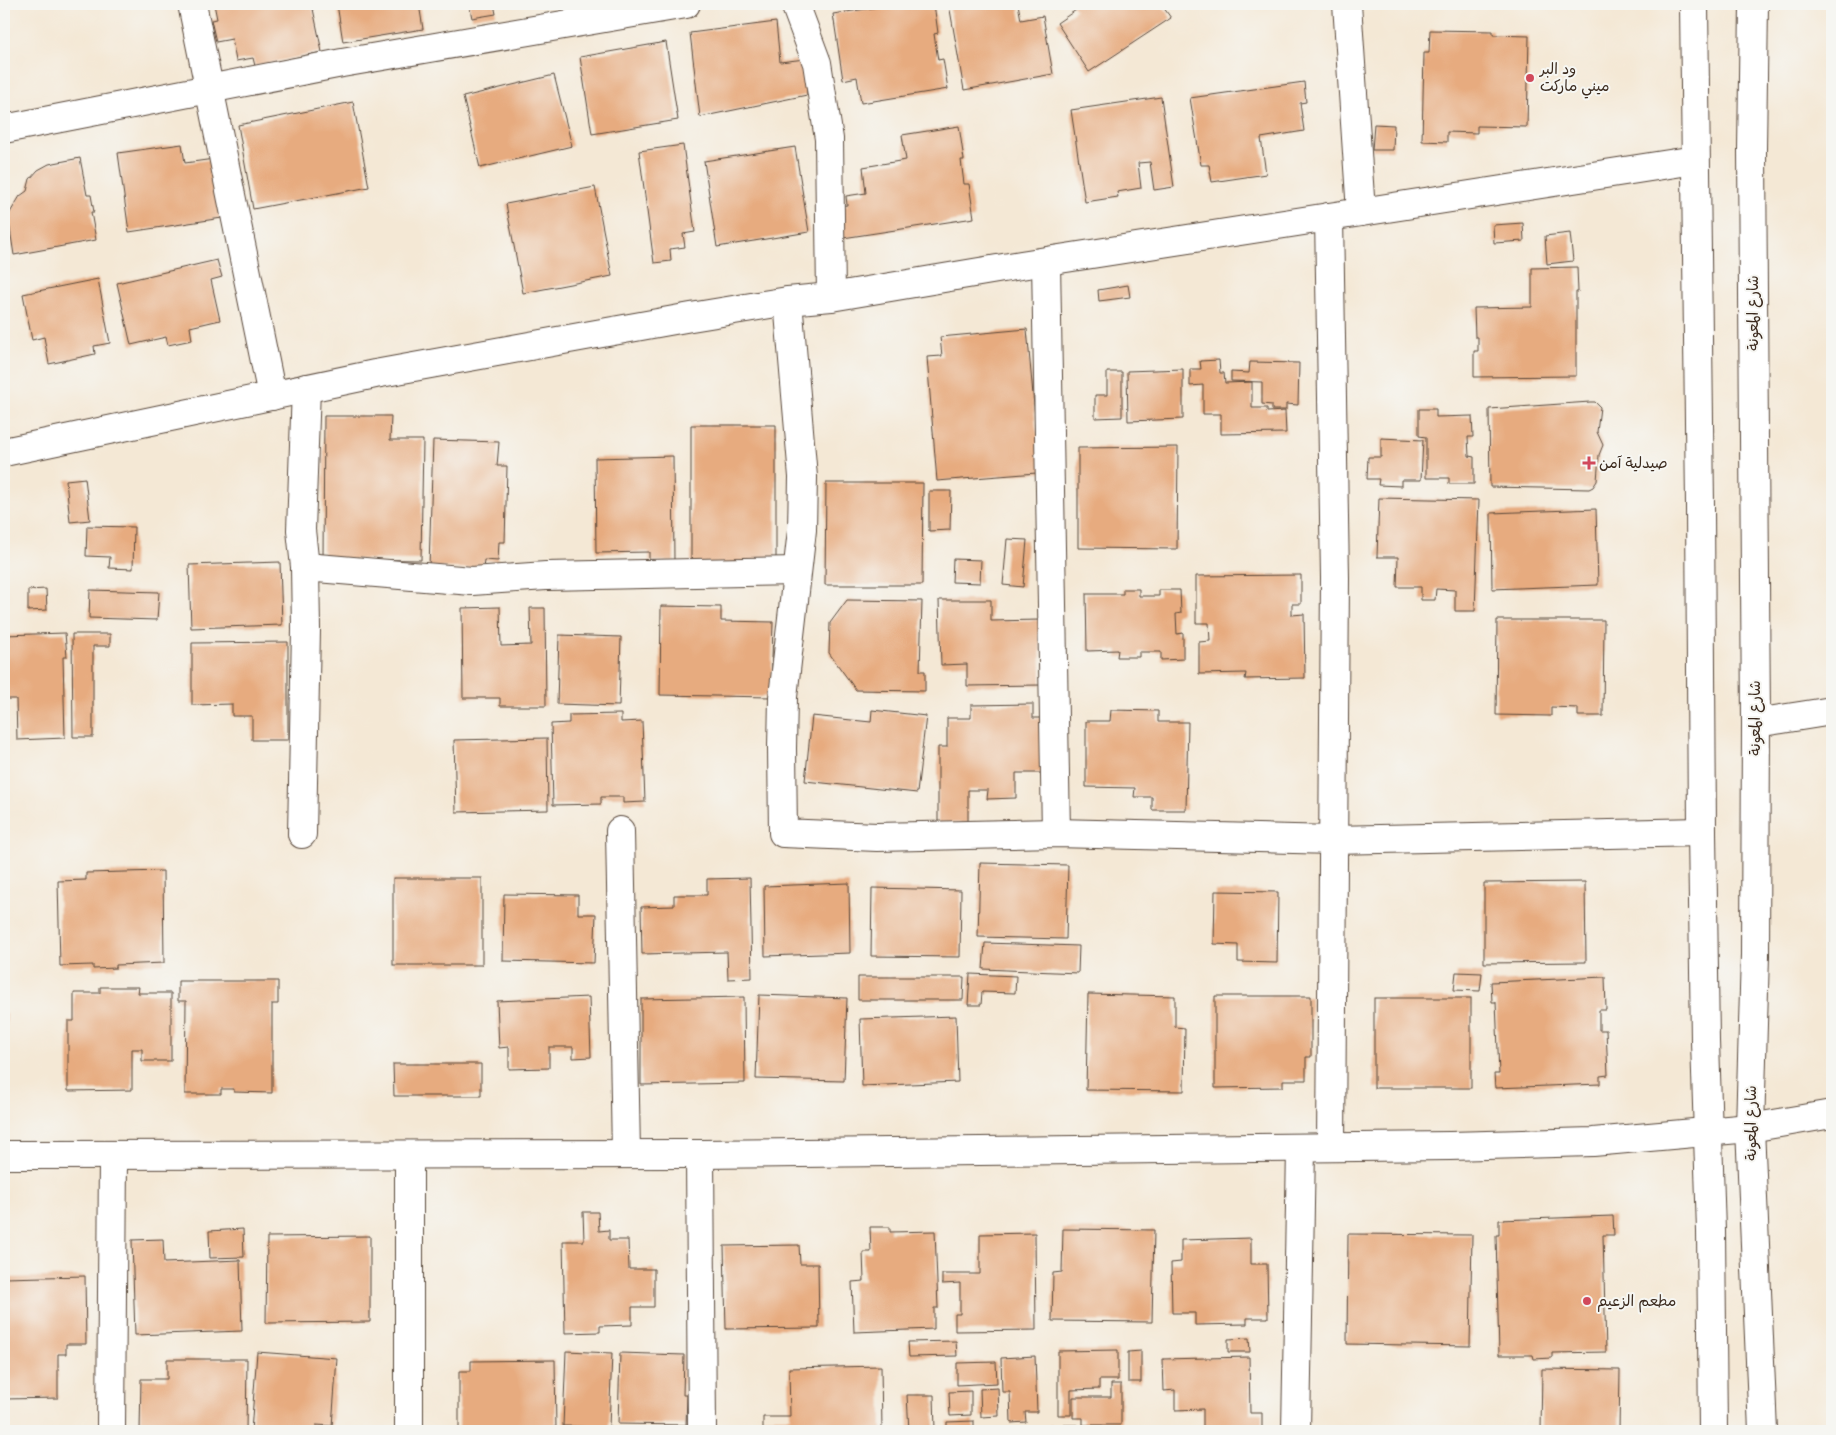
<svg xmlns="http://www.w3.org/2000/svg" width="1836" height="1435" font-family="Mynerve,'Playpen Sans Arabic',sans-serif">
  <rect width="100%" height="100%" fill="#f6f6f2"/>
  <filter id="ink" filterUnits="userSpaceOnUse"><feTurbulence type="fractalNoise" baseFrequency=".02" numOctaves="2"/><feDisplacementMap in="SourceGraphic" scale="10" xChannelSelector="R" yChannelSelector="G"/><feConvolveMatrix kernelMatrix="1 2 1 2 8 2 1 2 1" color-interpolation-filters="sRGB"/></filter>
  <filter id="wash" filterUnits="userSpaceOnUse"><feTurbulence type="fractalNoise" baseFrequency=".0096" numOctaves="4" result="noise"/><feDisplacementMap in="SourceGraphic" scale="20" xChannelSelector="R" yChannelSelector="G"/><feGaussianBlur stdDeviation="1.12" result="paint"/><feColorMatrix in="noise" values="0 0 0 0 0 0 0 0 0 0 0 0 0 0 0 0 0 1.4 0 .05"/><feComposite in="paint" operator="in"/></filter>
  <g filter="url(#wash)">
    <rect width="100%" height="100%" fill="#f4e8d5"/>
    <g id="blocks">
      <g fill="#e7ab7f">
        <polygon points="214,4 312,4 322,52 255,66 253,58 236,61 232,39 216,42 211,20 217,19"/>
        <polygon points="337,4 419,4 423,29 343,42"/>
        <polygon points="469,4 494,4 496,14 472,18"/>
        <polygon points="899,4 934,4 938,33 934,34 938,60 943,59 948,89 861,103 857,77 843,80 833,14"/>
        <polygon points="949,4 998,4 998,6 1018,4 1021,20 1043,16 1053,74 964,90"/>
        <polygon points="1072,4 1161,4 1171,18 1089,72 1057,23 1076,10"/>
        <polygon points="776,22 780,62 805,59 807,95 700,117 690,33"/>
        <polygon points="1430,30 1493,31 1493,35 1529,36 1527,127 1477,126 1477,133 1447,132 1447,142 1422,141 1424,53 1429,53"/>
        <polygon points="666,42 678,120 592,134 580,57"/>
        <polygon points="554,75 572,146 480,168 463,97"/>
        <polygon points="1304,82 1306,102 1300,103 1304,131 1261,138 1266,174 1212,182 1209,165 1201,165 1190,98"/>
        <polygon points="1161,97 1174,187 1154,190 1150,162 1138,163 1141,188 1117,192 1118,197 1085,202 1071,110"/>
        <polygon points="353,102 369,187 253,209 238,125"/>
        <polygon points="1374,124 1394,125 1393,150 1372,150"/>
        <polygon points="959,126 964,160 961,160 964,184 969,184 974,218 843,238 838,206 847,205 846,196 866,193 863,167 906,160 902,135"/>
        <polygon points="182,144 185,163 214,159 222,218 129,232 118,153"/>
        <polygon points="683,145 695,232 683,234 685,247 670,249 671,261 654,263 639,151"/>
        <polygon points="795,147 809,232 717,247 704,161"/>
        <polygon points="80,158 87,195 91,195 94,212 91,212 96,240 14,255 8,216 20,196 27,191 30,179 38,170 49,164"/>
        <polygon points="595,187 612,276 523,293 506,204"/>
        <polygon points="1523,223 1524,241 1494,243 1493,225"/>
        <polygon points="1570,233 1573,261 1547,264 1545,236"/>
        <polygon points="217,260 222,277 211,280 220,320 190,327 192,340 168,345 166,337 131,345 117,283"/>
        <polygon points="1577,267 1578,292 1576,292 1576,376 1474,377 1474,351 1478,351 1478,337 1475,337 1474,308 1532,307 1532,268"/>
        <polygon points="98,279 110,343 94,346 95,354 49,364 44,337 32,340 23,294"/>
        <polygon points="1128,285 1130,297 1099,301 1098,290"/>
        <polygon points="1027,329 1036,428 1049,472 937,481 927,357 942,356 940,337"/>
        <polygon points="1219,360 1220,373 1224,373 1225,383 1252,382 1252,408 1267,408 1267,412 1285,411 1286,433 1221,434 1221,414 1203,414 1203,385 1190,386 1190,369 1201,369 1200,361"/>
        <polygon points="1250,362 1299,363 1298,405 1286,404 1286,410 1272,410 1272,405 1262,404 1262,382 1231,381 1231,372 1249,373"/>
        <polygon points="1183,369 1183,419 1128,421 1127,371"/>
        <polygon points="1107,372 1122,372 1122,417 1095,418 1095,395 1107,395"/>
        <polygon points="1590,402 1595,402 1600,407 1597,432 1603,445 1599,455 1597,481 1593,487 1589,489 1490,487 1489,409"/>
        <polygon points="1419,409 1436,409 1436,417 1472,416 1473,437 1468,437 1469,456 1474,457 1474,484 1449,484 1449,478 1426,478 1426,437 1419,436"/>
        <polygon points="324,416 391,416 390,440 423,440 421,560 323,559"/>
        <polygon points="691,425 776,425 776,564 691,565"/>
        <polygon points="1381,438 1423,440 1421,480 1401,480 1401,486 1378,485 1379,479 1367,479 1368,457 1381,457"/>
        <polygon points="433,440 499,442 497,466 507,466 505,542 499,542 498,561 484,560 483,569 429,567"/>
        <polygon points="1178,447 1177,549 1078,548 1078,448"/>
        <polygon points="673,456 674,561 649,562 649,552 596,553 595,458"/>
        <polygon points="85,478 90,520 70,522 66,480"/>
        <polygon points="826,483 923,483 922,585 825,585"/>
        <polygon points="929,491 951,491 950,530 929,531"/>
        <polygon points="1379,498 1479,500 1475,611 1455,611 1455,590 1436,589 1435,600 1421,600 1421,587 1397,587 1398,557 1377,557"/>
        <polygon points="1596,509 1598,585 1492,589 1491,513"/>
        <polygon points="87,526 134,527 133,569 109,568 110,557 86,556"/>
        <polygon points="1007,539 1027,540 1023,587 1003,585"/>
        <polygon points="953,559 981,560 980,583 952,582"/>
        <polygon points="280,562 282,625 191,628 189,565"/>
        <polygon points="1301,575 1301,604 1292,604 1292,615 1304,614 1305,678 1245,679 1246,673 1199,674 1199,642 1210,641 1209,623 1196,623 1196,576"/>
        <polygon points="46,589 47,610 28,611 28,590"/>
        <polygon points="1123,589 1139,589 1139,596 1159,596 1159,590 1180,590 1181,613 1176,614 1177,634 1183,633 1183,659 1161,660 1161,652 1139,652 1139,657 1117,657 1118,650 1087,651 1086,594 1123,594"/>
        <polygon points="90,590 159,592 157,620 89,618"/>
        <polygon points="847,600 922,601 920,671 925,671 925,691 856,690 829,653 830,623"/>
        <polygon points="939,600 991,600 991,621 1040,620 1041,685 967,686 967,664 941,665"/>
        <polygon points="661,606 721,607 721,621 773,622 771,697 660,695"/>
        <polygon points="500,607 501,646 531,645 530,608 545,608 546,706 500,706 500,698 463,698 462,608"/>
        <polygon points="1497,620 1604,620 1603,716 1578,716 1578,708 1551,707 1551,716 1496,715"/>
        <polygon points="65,633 67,657 63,657 65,738 17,740 16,699 4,699 4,635"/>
        <polygon points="72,634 110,634 110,646 93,646 93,737 73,737"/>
        <polygon points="559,635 621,637 619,706 557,704"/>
        <polygon points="288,642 288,740 252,740 252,716 232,716 232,704 192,705 192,643"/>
        <polygon points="1033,704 1033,718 1044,718 1044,773 1016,773 1016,798 987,799 988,790 968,790 968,823 938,823 938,747 947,747 947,718 971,718 971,705"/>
        <polygon points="872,710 926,716 917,793 805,781 812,716 871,722"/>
        <polygon points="1111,710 1158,711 1158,722 1188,722 1186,810 1152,810 1152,797 1134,797 1135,788 1086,787 1086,721 1110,721"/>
        <polygon points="621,714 621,722 642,721 645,802 623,803 623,797 601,797 601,804 553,805 551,724 569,723 569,715"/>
        <polygon points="547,738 548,810 456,812 454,740"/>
        <polygon points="980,863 1068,865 1066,939 978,937"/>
        <polygon points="163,871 164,963 116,965 116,968 93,969 93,965 60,966 58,881 86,880 86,873"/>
        <rect x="393" y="878" width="89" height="87"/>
        <polygon points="750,878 752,978 728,979 727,952 642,954 641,907 674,906 674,895 707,895 707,879"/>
        <polygon points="1585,882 1586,962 1484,963 1484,883"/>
        <polygon points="849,883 850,953 765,956 764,886"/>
        <polygon points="872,888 961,890 960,957 871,956"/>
        <polygon points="1215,891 1278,892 1277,963 1238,962 1238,945 1214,944"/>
        <polygon points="504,894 578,895 578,914 596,914 594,963 503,961"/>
        <polygon points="985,943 1079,946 1078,973 983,969"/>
        <polygon points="1456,972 1482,973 1480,991 1454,990"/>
        <polygon points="970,974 1016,976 1015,993 982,992 981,1005 968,1005"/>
        <polygon points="858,977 964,977 963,1000 858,1000"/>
        <polygon points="1605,977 1606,1010 1599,1010 1599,1030 1606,1030 1608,1075 1600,1076 1600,1084 1495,1088 1494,1074 1499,1074 1496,1002 1492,1002 1491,982"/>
        <polygon points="178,981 278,981 278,1004 272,1004 272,1093 234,1092 234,1089 221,1089 221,1094 185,1094 186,1001 178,1001"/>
        <polygon points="100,987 139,987 138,993 171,993 171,1061 142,1061 142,1049 132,1049 132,1090 68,1091 68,1021 74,1021 74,993 100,993"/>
        <polygon points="1088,994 1175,996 1175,1027 1185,1028 1184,1091 1086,1090"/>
        <polygon points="759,995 847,998 844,1081 756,1079"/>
        <polygon points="1215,996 1311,996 1311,1057 1306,1057 1306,1080 1283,1080 1283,1087 1215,1088"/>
        <polygon points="589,997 591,1057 573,1058 573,1047 549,1047 549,1068 509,1069 509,1047 499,1048 497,1001"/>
        <polygon points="744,997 745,1083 641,1085 641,999"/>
        <rect x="1374" y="998" width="97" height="90"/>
        <polygon points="4,1013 7,1013 5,1044 4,1044"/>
        <polygon points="956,1016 958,1082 862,1086 860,1019"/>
        <polygon points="393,1064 481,1064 481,1096 394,1096"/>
        <polygon points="583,1212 598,1212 599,1231 609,1230 609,1240 628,1240 629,1269 654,1269 654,1307 632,1307 632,1325 600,1326 600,1332 565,1333 563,1241 584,1241"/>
        <polygon points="1613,1216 1614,1235 1603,1235 1606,1352 1552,1353 1552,1358 1534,1359 1533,1355 1499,1355 1496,1235 1499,1235 1499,1220"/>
        <polygon points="870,1227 890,1227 890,1232 935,1231 938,1308 934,1308 934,1329 854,1332 852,1282 864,1281 863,1252 871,1252"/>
        <polygon points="243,1229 244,1257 210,1258 209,1231"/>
        <polygon points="1063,1229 1154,1230 1152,1322 1052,1321 1053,1273 1062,1272"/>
        <polygon points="1035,1233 1036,1330 955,1331 955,1314 960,1314 960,1283 942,1284 942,1274 980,1274 980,1234"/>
        <polygon points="1348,1234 1472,1235 1470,1346 1347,1344"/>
        <polygon points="370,1236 370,1322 266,1323 267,1237"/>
        <polygon points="1251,1238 1251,1264 1267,1264 1268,1318 1247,1318 1247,1324 1195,1325 1195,1313 1172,1313 1171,1263 1181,1262 1181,1240"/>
        <polygon points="163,1239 164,1263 240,1260 242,1331 135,1335 132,1240"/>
        <polygon points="799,1245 800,1264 818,1264 819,1328 726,1329 724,1246"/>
        <polygon points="85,1276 86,1344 66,1344 66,1354 58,1354 58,1398 4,1399 4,1278"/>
        <polygon points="1249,1338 1250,1352 1228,1352 1228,1339"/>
        <polygon points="956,1341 957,1356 909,1357 908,1342"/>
        <polygon points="1118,1350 1118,1380 1099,1380 1099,1389 1071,1390 1071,1415 1058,1415 1058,1351"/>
        <polygon points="566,1351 612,1353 609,1427 563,1426"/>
        <polygon points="1141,1351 1141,1382 1128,1382 1128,1352"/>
        <polygon points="257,1352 337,1358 332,1426 316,1425 316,1431 251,1431"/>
        <polygon points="620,1353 684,1355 683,1395 687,1395 686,1425 618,1424"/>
        <polygon points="1035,1356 1037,1412 1025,1412 1026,1422 1011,1423 1010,1392 1002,1392 1001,1358"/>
        <polygon points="1249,1357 1250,1413 1262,1413 1262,1431 1203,1431 1203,1409 1175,1410 1175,1390 1164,1391 1163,1359"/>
        <polygon points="167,1359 247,1359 246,1431 140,1431 141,1379 167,1379"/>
        <polygon points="555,1360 556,1431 459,1431 459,1371 471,1371 471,1361"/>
        <polygon points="996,1362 997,1383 957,1385 957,1363"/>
        <polygon points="881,1366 882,1431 763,1431 763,1417 790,1417 789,1368"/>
        <polygon points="1542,1369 1620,1370 1619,1431 1541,1431"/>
        <polygon points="1111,1384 1121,1384 1121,1425 1083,1425 1083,1418 1073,1418 1073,1397 1111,1397"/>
        <polygon points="998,1388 999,1416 981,1417 980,1389"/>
        <polygon points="971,1391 971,1415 950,1416 949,1392"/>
        <polygon points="907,1395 934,1395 935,1431 909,1431"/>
        <polygon points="974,1421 974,1431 947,1431 947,1422"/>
        <rect x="1049" y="1425" width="28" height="6"/>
      </g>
    </g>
  </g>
  <g filter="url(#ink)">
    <use href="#blocks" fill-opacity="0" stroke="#574639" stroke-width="1"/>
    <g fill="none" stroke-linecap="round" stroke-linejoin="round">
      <g stroke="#574639" stroke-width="30">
        <g id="minor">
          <polyline points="192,4 272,396"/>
          <polyline points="795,4 817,63 829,139 831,297"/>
          <polyline points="1347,4 1361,212"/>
          <polyline points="4,129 342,63 686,4"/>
          <polyline points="1329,217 1335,578 1331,1147"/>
          <polyline points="1046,262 1056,833"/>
          <polyline points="788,301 803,477 802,530 783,697 782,748 783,833 877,837 1056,833 1333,840 1702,832"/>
          <polyline points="4,452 375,374 691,317 788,301 831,297 1021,265 1695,160"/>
          <polyline points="305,567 472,581 546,576 797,571"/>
          <polyline points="1756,723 1832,711"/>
          <polyline points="620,831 626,1153"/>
          <polyline points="302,834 306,629 305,567 301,530 306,388"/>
          <polyline points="700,1154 702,1431"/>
          <polyline points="4,1155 700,1154 1450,1146 1593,1142 1750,1128 1832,1114"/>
          <polyline points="409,1155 409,1431"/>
          <polyline points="111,1431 113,1155"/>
          <polyline points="1296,1431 1301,1148"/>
        </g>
      </g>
      <g stroke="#574639" stroke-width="30">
        <g id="highway">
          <polyline points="1694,4 1700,505 1702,832 1705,1041 1711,1231 1713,1431"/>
          <polyline points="1754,4 1752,150 1756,723 1755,955 1750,1128 1763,1431"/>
        </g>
      </g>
      <use href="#minor" stroke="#fff" stroke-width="28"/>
      <use href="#highway" stroke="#fff" stroke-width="28"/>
    </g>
  </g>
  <g fill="#d1495b" stroke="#f6f6f2" stroke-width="2">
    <circle cx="1530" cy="78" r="5"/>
    <path d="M1586.5 455.5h5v5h5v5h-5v5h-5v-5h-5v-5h5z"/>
    <circle cx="1587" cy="1301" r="5"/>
  </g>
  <g text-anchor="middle" stroke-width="4" stroke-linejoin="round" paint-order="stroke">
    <g font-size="15" fill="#3b2a1e" stroke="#f6f6f2" text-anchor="start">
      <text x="1540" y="74">ود البر<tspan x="1540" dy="17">ميني ماركت</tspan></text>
      <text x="1599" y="468">صيدلية آمن</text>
      <text x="1597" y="1306">مطعم الزعيم</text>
    </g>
    <g font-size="15" fill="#3b2a1e" stroke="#f6f6f2">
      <text transform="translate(1753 313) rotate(-90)" y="5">شارع المعونة</text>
      <text transform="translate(1755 718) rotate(-90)" y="5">شارع المعونة</text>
      <text transform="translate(1751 1123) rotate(-90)" y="5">شارع المعونة</text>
    </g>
  </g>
  <rect width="1836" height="1435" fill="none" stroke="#f6f6f2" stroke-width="20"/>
</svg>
